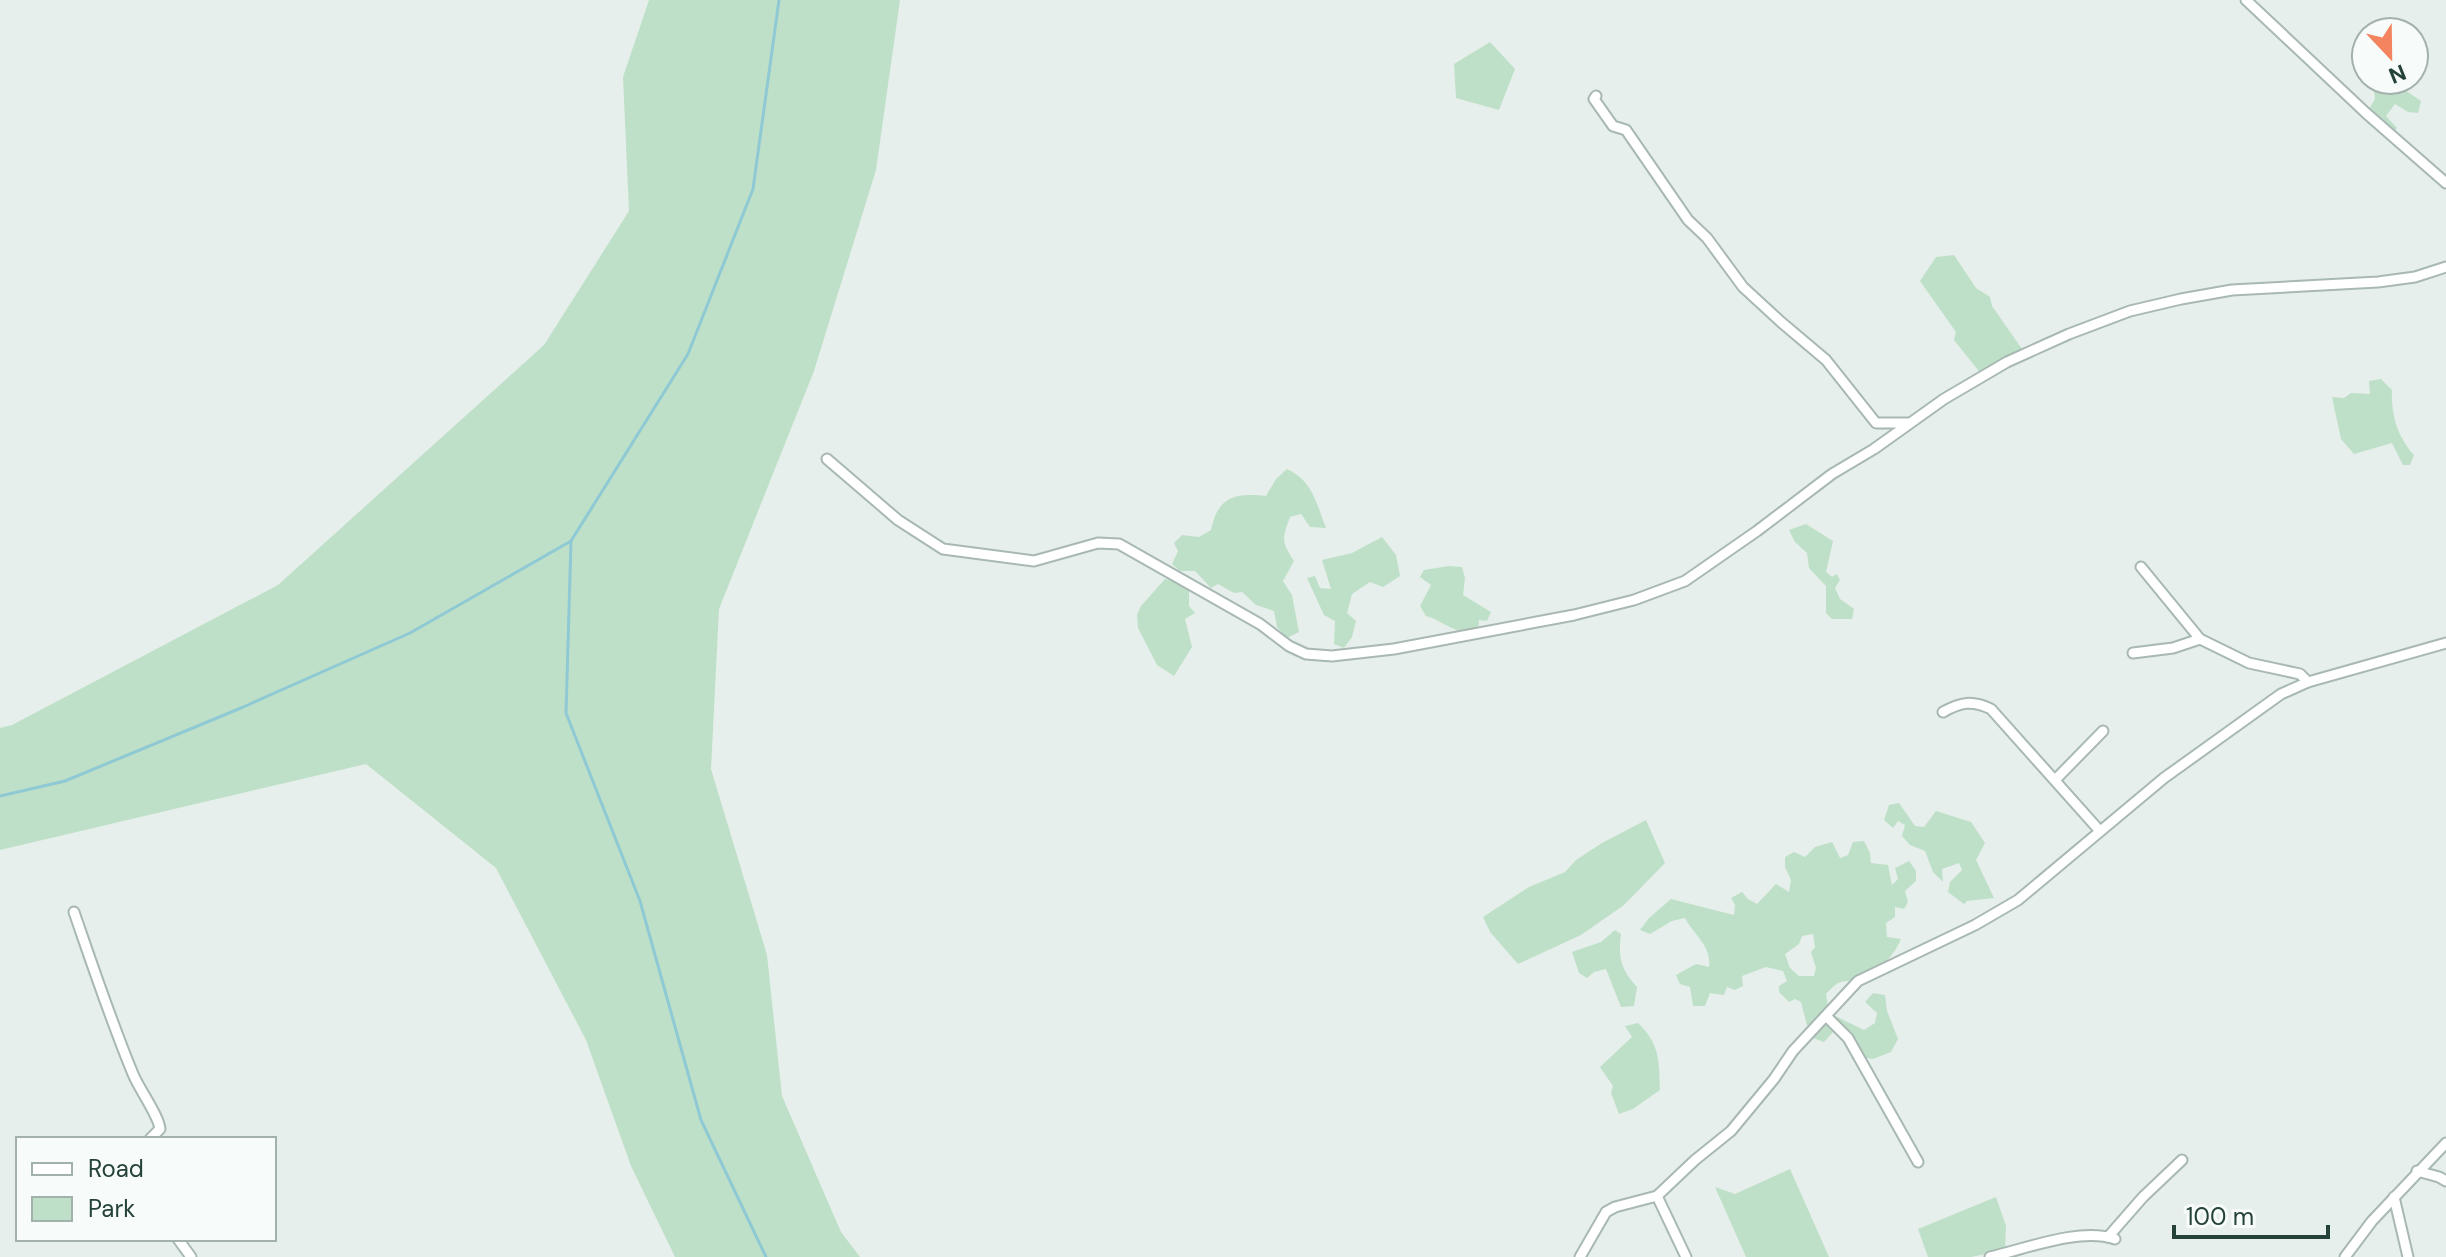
<svg xmlns="http://www.w3.org/2000/svg" width="2446" height="1257" font-family="'DM Sans',sans-serif">
  <rect width="100%" height="100%" fill="#e6efeb"/>
  <g fill="#bfe0c8" fill-rule="evenodd">
    <polygon points="649,0 900,0 876,170 814,371 719,609 711,769 767,955 782,1096 841,1232 860,1257 675,1257 631,1166 586,1040 496,868 366,764 0,850 0,728 12,725 278,585 544,345 629,211 623,77"/>
    <polygon points="1490,42 1515,69 1499,110 1456,98 1454,64"/>
    <polygon points="2373,80 2396,80 2399,86 2421,101 2418,113 2408,112 2395,104 2386,116 2397,128 2391,135 2366,114 2375,99"/>
    <polygon points="1954,255 1976,288 1990,297 1992,306 2022,349 1982,375 1954,340 1956,332 1920,281 1936,257"/>
    <path d="M2381 379 2392 390C2391 415 2397 436 2414 455L2410 465H2403L2392 443 2354 454 2341 439 2332 397 2344 398 2351 393 2370 394 2369 381Z"/>
    <path d="M1287 469C1313 481 1316 503 1326 528L1310 527 1301 514 1290 517C1282 539 1281 541 1294 561L1283 581 1292 595 1299 632 1287 638 1277 627 1274 611 1256 605 1242 592 1234 593 1218 584 1211 588 1195 571H1180L1172 564 1178 551 1174 543 1182 535 1199 537 1211 530C1218 496 1235 493 1266 496L1276 479Z"/>
    <polygon points="1806,524 1833,541 1826,572 1832,577 1837,574 1840,580 1835,588 1840,599 1854,609 1852,619 1832,619 1826,613 1826,586 1809,568 1807,553 1795,542 1789,530"/>
    <polygon points="1382,537 1396,555 1400,576 1383,587 1370,582 1352,594 1347,613 1356,621 1352,637 1344,648 1334,644 1335,621 1324,615 1307,578 1315,576 1320,588 1331,589 1322,560 1352,553"/>
    <path d="M1449 566 1462 567 1465 578 1463 595 1491 612 1487 621 1479 620 1478 629C1457 638 1445 621 1426 616L1420 606 1431 585 1420 577 1424 570Z"/>
    <polygon points="1165,579 1182,584 1189,591 1189,606 1195,613 1185,619 1192,647 1174,676 1157,665 1138,628 1137,615 1141,606"/>
    <polygon points="1899,803 1915,826 1924,827 1936,811 1971,822 1985,843 1976,860 1994,898 1967,901 1964,904 1948,892 1950,882 1962,870 1959,863 1942,869 1943,882 1933,872 1925,851 1910,845 1902,836 1905,825 1898,821 1893,828 1884,820 1889,805"/>
    <polygon points="1646,820 1665,863 1624,905 1581,935 1518,964 1490,932 1483,917 1529,887 1565,872 1576,860 1602,843"/>
    <path d="M1864 841 1870 853 1871 863 1888 865 1892 885 1898 879 1895 868 1909 861 1916 871V881L1905 891 1908 902 1904 909 1895 907V917L1886 923 1887 937 1901 939C1894 956 1878 973 1860 978 1840 984 1842 977 1826 994L1829 1013 1864 1030 1875 1023 1877 1013 1865 1002 1873 993 1885 995 1887 1011 1898 1039 1891 1052 1873 1059 1861 1057 1856 1044 1842 1041 1833 1032 1824 1042 1810 1037 1801 1002 1795 999 1789 1002 1779 992V986L1787 981 1783 971 1766 967 1742 976 1743 986 1735 990 1727 987 1724 995 1710 993 1705 1006H1693L1690 987 1680 984 1676 975 1696 964 1709 967C1712 946 1693 934 1685 918L1672 921 1650 934 1640 930 1649 918 1671 899 1734 915 1735 905 1731 898 1742 892 1748 899 1757 904 1776 884 1789 892 1791 880 1785 867V857L1794 852 1805 857 1815 847 1832 842 1840 858 1848 855 1853 842ZM1813 934 1815 947 1811 952 1816 968 1814 976H1799L1790 968 1785 954 1799 944 1802 936Z"/>
    <path d="M1615 930 1621 934C1618 957 1621 970 1637 987L1634 1006 1621 1007 1606 969 1594 972 1587 978 1579 973 1572 952 1601 942Z"/>
    <path d="M1638 1023C1660 1044 1659 1061 1660 1090L1633 1109 1619 1114 1611 1093 1613 1086 1600 1067 1632 1037 1625 1026Z"/>
    <polygon points="1790,1169 1829,1257 1746,1257 1715,1187 1735,1194"/>
    <polygon points="1996,1197 2006,1226 2005,1250 1971,1257 1928,1257 1918,1229"/>
  </g>
  <g fill="none" stroke-linecap="round" stroke-linejoin="round">
    <g stroke="#8ec9d4" stroke-width="3">
      <polyline points="0,796 65,781 241,708 410,633 571,541"/>
      <polyline points="766,1257 701,1120 640,901 566,713 571,541 688,354 753,189 779,0"/>
    </g>
    <g stroke="#a8b8b2" stroke-width="13">
      <g id="street">
        <polyline points="2246,0 2366,113 2446,183"/>
        <polyline points="1596,96 1594,99 1613,126 1626,130 1688,220 1707,238 1743,287 1781,322 1826,360 1876,423 1909,423"/>
        <polyline points="827,459 898,520 943,549 1034,561 1098,543 1119,544 1260,624 1289,646 1306,654 1332,656 1394,649 1574,615 1634,600 1685,581 1757,531 1832,474 1874,449 1944,399 2007,362 2069,334 2130,311 2181,299 2232,290 2378,282 2415,277 2446,267"/>
        <polyline points="2141,567 2200,639 2249,663 2300,674 2308,682"/>
        <polyline points="2133,653 2173,648 2200,639"/>
        <path d="M1943 712C1961 702 1972 700 1991 709L2099 830"/>
        <polyline points="2056,779 2103,731"/>
        <path d="M74 912C93 967 111 1021 133 1074 139 1089 159 1116 160 1129L150 1139"/>
        <polyline points="1826,1016 1848,1038 1918,1162"/>
        <polyline points="2417,1171 2439,1177 2446,1181"/>
        <polyline points="1657,1196 1686,1257"/>
        <polyline points="2394,1197 2408,1257"/>
        <polyline points="2108,1237 2143,1197 2182,1160"/>
        <polyline points="178,1239 191,1257"/>
        <polyline points="1580,1257 1606,1212 1615,1207 1657,1196 1695,1160 1731,1131 1774,1079 1793,1051 1858,981 1975,925 2018,900 2164,778 2281,694 2308,682 2446,643"/>
        <path d="M1990 1257C2025 1249 2080 1227 2115 1239"/>
        <polyline points="2345,1257 2372,1221 2446,1143"/>
      </g>
    </g>
    <use href="#street" stroke="#fff" stroke-width="9"/>
  </g>
  <rect x="16" y="1137" width="260" height="104" fill="#f7fbf9" stroke="#a3b1ad" stroke-width="2"/>
  <rect x="32" y="1163" width="40" height="12" fill="#ffffff" stroke="#a3b1ad" stroke-width="2"/>
  <text x="88" y="1177" font-size="24" fill="#24423a">Road</text>
  <rect x="32" y="1197" width="40" height="24" fill="#bfe0c8" stroke="#a3b1ad" stroke-width="2"/>
  <text x="88" y="1217" font-size="24" fill="#24423a">Park</text>
  <g transform="translate(2390 56) rotate(158)"><circle r="38" fill="#f7fbf9" stroke="#a3b1ad" stroke-width="2"/>
  <path d="M0-6L14 30L0 20L-14 30Z" fill="#f4845f"/>
  <text y="-12" font-size="22" font-weight="bold" text-anchor="middle" fill="#24423a">N</text>
  </g>
  <path d="M2174 1225v12h154v-12" fill="none" stroke="#24423a" stroke-width="4"/>
  <text x="2186" y="1225" font-size="24" fill="#24423a" stroke="#f7fbf9" stroke-width="6" paint-order="stroke">100 m</text>
</svg>
